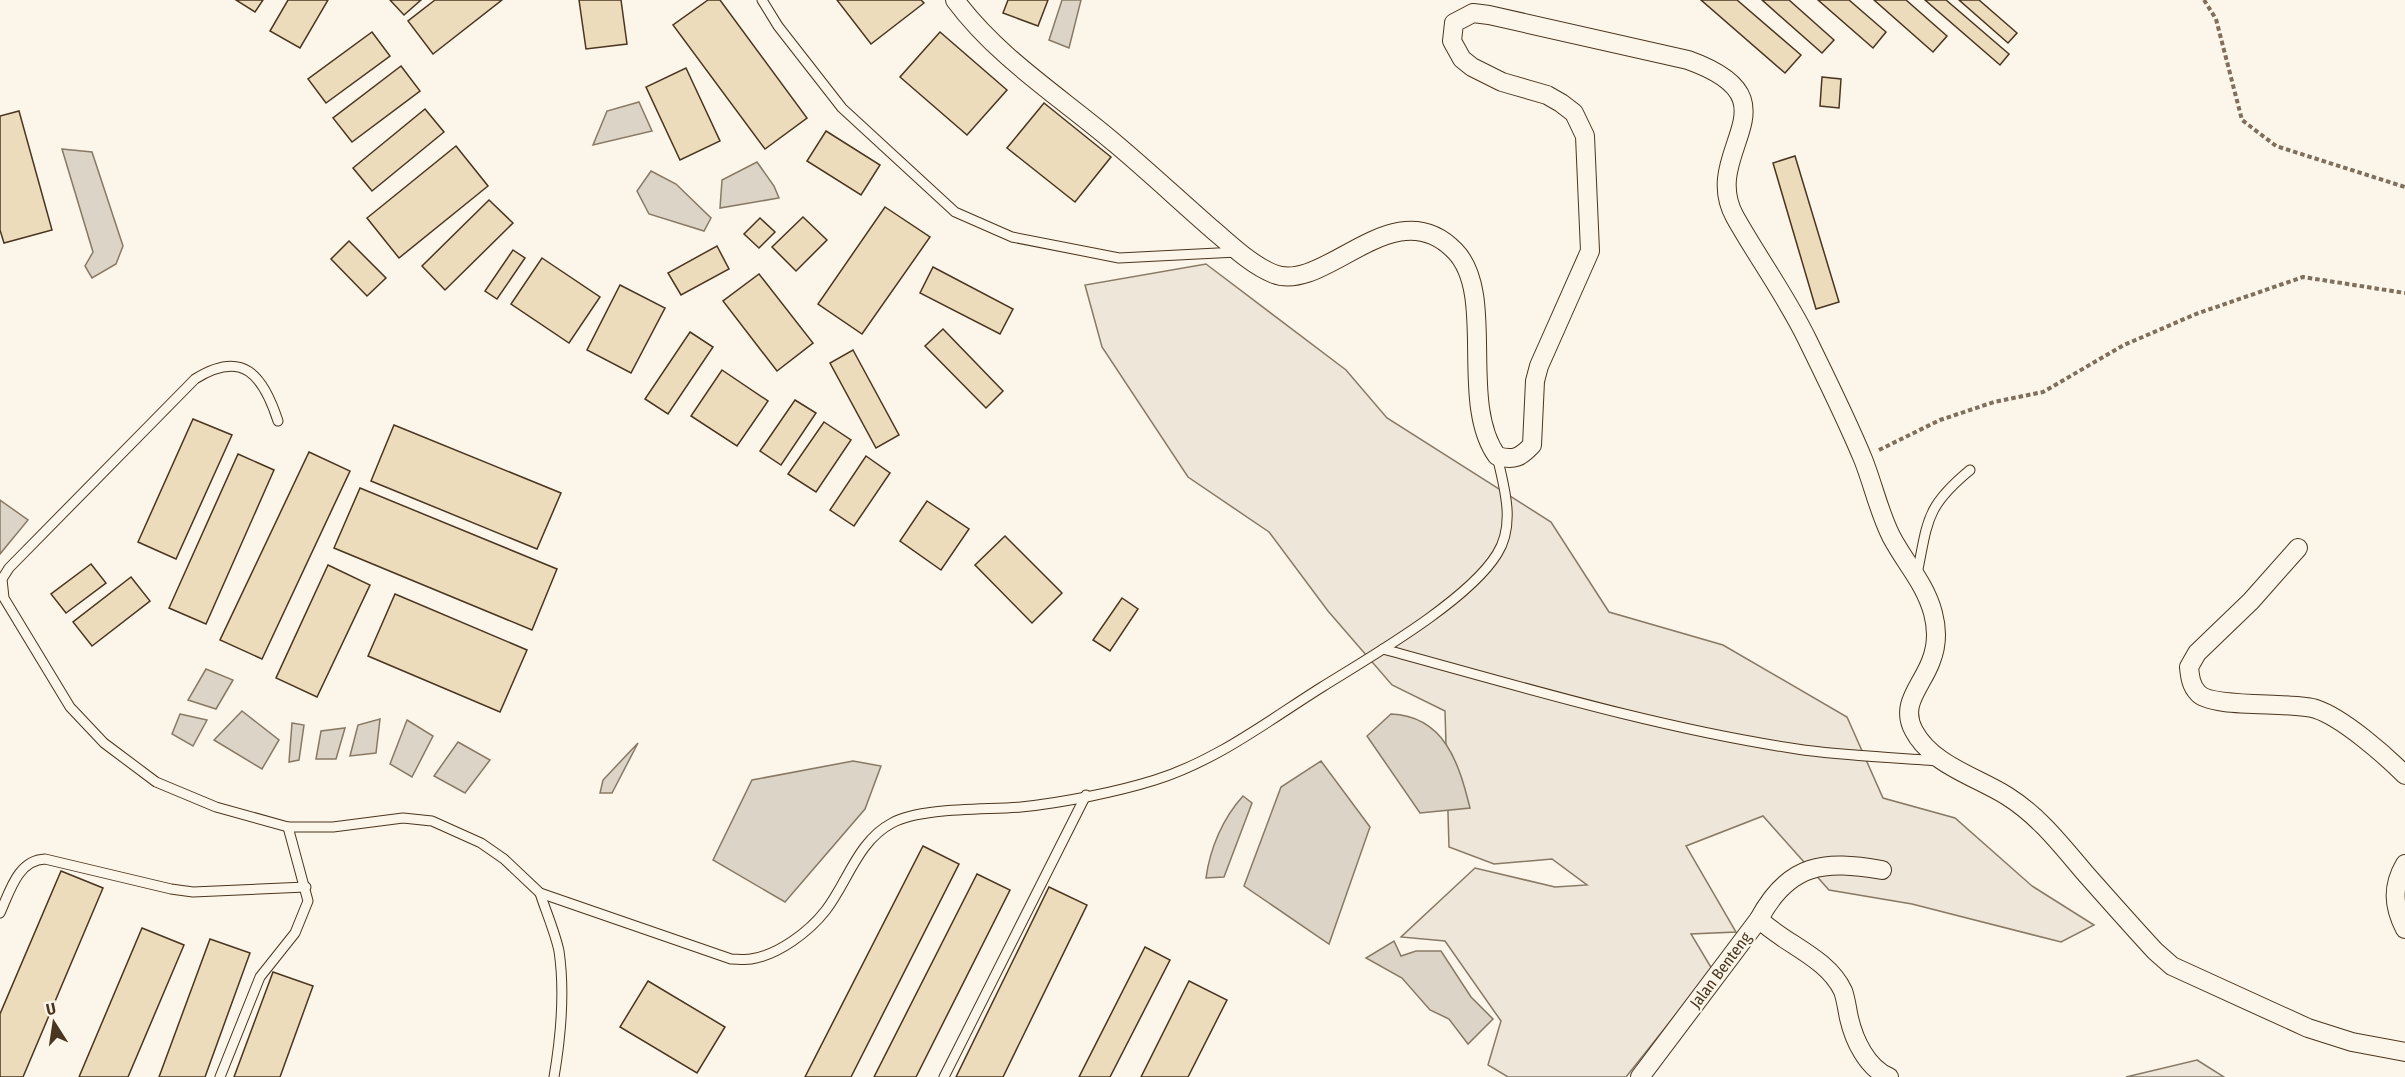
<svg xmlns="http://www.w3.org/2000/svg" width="2405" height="1077" font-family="'Fira Sans Condensed',sans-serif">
  <rect width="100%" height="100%" fill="#fbf6e9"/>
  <g fill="#ede6d9" stroke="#887966" stroke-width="1.5">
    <polygon points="1206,264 1346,370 1387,418 1551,522 1609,612 1723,645 1847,717 1883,798 1955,818 2032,886 2094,925 2061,942 1912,904 1829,890 1763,816 1686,846 1736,932 1691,934 1712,969 1626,1077 1508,1077 1488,1065 1501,1021 1445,941 1401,937 1475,868 1555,887 1587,885 1552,859 1494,864 1449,847 1445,711 1392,685 1328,611 1269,532 1188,477 1102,347 1085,285"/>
    <polygon points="2197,1060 2224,1077 2126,1077"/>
  </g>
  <g fill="#dcd4c6" stroke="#887966" stroke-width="1.5">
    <polygon points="1062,0 1081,0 1069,48 1049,40"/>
    <polygon points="639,102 652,131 593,145 607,111"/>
    <polygon points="62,149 92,152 123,246 116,264 92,278 85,266 93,252"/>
    <polygon points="757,162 774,186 779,198 720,208 722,180"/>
    <polygon points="651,171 676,184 711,218 704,231 649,214 637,191"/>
    <polygon points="0,500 28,520 0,554"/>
    <polygon points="206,669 233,680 216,709 188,700"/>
    <polygon points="242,711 279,740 262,769 214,740"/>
    <polygon points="180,714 207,720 193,746 172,734"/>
    <path d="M1391 714C1445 716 1459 764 1470 808L1420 813 1367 736Z"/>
    <polygon points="380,719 376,753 350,756 358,725"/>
    <polygon points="407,720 433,736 412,777 390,764"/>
    <polygon points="292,723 304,725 299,760 289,762"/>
    <polygon points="345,728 336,759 316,759 321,731"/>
    <polygon points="458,742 490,760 465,793 434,776"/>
    <polygon points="638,743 612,793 600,793 603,780"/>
    <polygon points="853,761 881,766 865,809 785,902 713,860 752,780"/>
    <polygon points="1321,761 1370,827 1329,944 1244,886 1281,787"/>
    <path d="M1243 796 1252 803 1224 877 1206 878C1210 848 1223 818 1243 796Z"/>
    <polygon points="1394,941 1401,956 1416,951 1441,951 1471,997 1493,1019 1468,1044 1449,1019 1430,1010 1402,978 1366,958"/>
  </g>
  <g fill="#ecdcbc" stroke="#4a3520" stroke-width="1.5">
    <polygon points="236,0 263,0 255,12"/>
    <polygon points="288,0 328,0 300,48 270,31"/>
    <polygon points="390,0 421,0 404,15"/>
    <polygon points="435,0 502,0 433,54 408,21"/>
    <polygon points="579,0 621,0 627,44 586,49"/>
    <polygon points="708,0 720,0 807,118 765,149 673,25"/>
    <polygon points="837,0 921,0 924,3 871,44"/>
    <polygon points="1008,0 1048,0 1038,26 1003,13"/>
    <polygon points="1701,0 1737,0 1801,55 1785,73"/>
    <polygon points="1762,0 1789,0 1834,40 1822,53"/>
    <polygon points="1818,0 1849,0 1886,32 1873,48"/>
    <polygon points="1874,0 1906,0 1947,36 1933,52"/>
    <polygon points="1925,0 1946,0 2009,54 2000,65"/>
    <polygon points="1959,0 1979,0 2017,33 2008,43"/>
    <polygon points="372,32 390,56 326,103 308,79"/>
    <polygon points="940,32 1007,90 967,135 900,77"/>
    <polygon points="401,66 420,91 352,142 333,118"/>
    <polygon points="686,68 720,141 680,160 646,87"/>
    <polygon points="1822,77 1841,79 1839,108 1820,106"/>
    <polygon points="1044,103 1111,157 1075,202 1007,148"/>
    <polygon points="425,109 444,132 372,191 353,168"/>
    <polygon points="19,111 52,230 4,243 0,230 0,116"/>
    <polygon points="826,131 880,165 861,195 807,161"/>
    <polygon points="456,146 488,186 399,258 367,218"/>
    <polygon points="1795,156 1839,302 1816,309 1773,163"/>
    <polygon points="489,200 513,223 445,290 422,266"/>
    <polygon points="885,207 930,237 862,334 818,304"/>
    <polygon points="803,217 827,240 796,271 772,247"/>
    <polygon points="760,218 775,232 759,248 744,234"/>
    <polygon points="349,241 386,278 367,296 331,259"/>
    <polygon points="717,246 729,269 681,295 668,273"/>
    <polygon points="513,250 525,258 497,299 485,291"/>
    <polygon points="542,258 600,297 569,343 511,304"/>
    <polygon points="933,267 1013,309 1000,334 920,293"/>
    <polygon points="759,274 813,343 777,371 723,301"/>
    <polygon points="620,285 665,308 631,373 587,350"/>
    <polygon points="943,329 1003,391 986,408 925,346"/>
    <polygon points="690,332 713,347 668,414 645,399"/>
    <polygon points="853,350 899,435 876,448 830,363"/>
    <polygon points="722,370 768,401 737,446 691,416"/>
    <polygon points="795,400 816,413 781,465 760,451"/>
    <polygon points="193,419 232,435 176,559 138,542"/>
    <polygon points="824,422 851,440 816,492 788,474"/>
    <polygon points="394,425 561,493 537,549 371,481"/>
    <polygon points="309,452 350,471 262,659 220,640"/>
    <polygon points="238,454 274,470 206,624 169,608"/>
    <polygon points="866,456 890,473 854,526 830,510"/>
    <polygon points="360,488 557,569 532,630 334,548"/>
    <polygon points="927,501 969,529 941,570 900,541"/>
    <polygon points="1005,536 1062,593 1032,623 975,565"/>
    <polygon points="91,564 106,583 66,613 51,594"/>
    <polygon points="328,565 370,585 317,697 276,678"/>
    <polygon points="131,577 150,601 92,646 73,622"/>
    <polygon points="395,594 527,650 500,712 368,656"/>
    <polygon points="1122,598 1138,609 1110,651 1093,640"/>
    <polygon points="923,846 959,864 851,1077 805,1077"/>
    <polygon points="61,871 103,888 23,1077 0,1077 0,1014"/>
    <polygon points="977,874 1010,890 916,1077 874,1077"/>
    <polygon points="1049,887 1087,905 1003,1077 956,1077"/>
    <polygon points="142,928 184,945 128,1077 79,1077"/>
    <polygon points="210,939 250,953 205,1077 159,1077"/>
    <polygon points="1145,947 1170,960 1110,1077 1079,1077"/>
    <polygon points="273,972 313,986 280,1077 234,1077"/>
    <polygon points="648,981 725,1027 697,1073 620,1027"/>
    <polygon points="1189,981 1227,1000 1188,1077 1141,1077"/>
  </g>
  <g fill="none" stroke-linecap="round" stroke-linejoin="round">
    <g stroke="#4a3520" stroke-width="11">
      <g id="lane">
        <polyline points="762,0 778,26 842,108 955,212 1012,237 1119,258 1237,252"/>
        <path d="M278 421C263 375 243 349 195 379L9 568 2 579 4 598 70 707 104 743 156 782 216 807 288 827H333L403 818 432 821 481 843 504 859 540 893 731 959C737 959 745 960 751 959 778 955 809 932 826 910 848 881 858 841 892 823 921 807 987 810 1021 807 1061 803 1117 792 1155 780 1216 761 1268 721 1322 687 1370 657 1468 601 1497 554 1516 524 1504 487 1497 456"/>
        <path d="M1917 574C1928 521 1925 507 1970 470"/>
        <path d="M1383 649C1519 686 1657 728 1797 749 1844 756 1891 757 1938 761"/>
        <path d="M540 893C546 912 555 932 559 951 565 992 561 1036 554 1077"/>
        <path d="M0 913C10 891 18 860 45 859L171 889 193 892 306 887"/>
        <polyline points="220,1077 260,977 295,933 308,901 288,827"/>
        <polyline points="944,1077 1086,795"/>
      </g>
    </g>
    <g stroke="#4a3520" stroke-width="20">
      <g id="street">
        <path d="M955 0C999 59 1061 97 1117 145 1149 172 1180 201 1212 229 1230 244 1251 265 1274 274 1325 294 1394 188 1455 251 1497 294 1458 402 1497 456 1514 461 1521 457 1532 445L1535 381 1539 366 1590 251 1585 136 1574 113 1561 103 1547 95 1502 82 1472 67 1462 59 1452 41 1454 23 1473 13 1489 15 1688 60C1803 101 1698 151 1735 217 1758 258 1786 296 1807 339 1826 378 1846 418 1863 459 1873 484 1879 512 1891 536 1905 563 1925 583 1933 613 1937 628 1937 646 1931 661 1922 686 1899 704 1914 731 1932 765 1977 777 2007 796 2039 816 2061 845 2085 873 2108 899 2131 925 2155 951L2172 966 2308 1028 2352 1042 2405 1052"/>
        <path d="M2298 548 2251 601 2197 653 2189 667C2190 677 2191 686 2198 693 2211 709 2292 701 2316 709 2343 718 2385 755 2405 775"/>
        <path d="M2405 864C2392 886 2393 906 2405 929"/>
        <path d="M1759 919C1789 863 1824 860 1882 870"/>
        <path d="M1640 1077 1759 919C1784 944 1827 957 1843 991 1846 999 1847 1009 1849 1018 1854 1040 1867 1068 1889 1077"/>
      </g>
    </g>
    <g stroke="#7f6f5c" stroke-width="4" stroke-dasharray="4.5 3" stroke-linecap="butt">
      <polyline points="2204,0 2216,19 2242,120 2276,146 2405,187"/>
      <polyline points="1879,450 1940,420 1994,402 2043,392 2124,345 2196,314 2303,277 2405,293"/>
    </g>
    <use href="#lane" stroke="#fbf6e9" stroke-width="9"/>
    <use href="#street" stroke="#fbf6e9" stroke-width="18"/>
  </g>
  <g text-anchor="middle" stroke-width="4.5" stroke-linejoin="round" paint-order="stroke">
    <g font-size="16" fill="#4a3520" stroke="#fbf6e9">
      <text transform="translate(1720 970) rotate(-53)" y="6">Jalan Benteng</text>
    </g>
  </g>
  <g transform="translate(54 1023) rotate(348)" stroke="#fbf6e9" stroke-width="4.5" paint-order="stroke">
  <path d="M0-4.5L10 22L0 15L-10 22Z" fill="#4a3520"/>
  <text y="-9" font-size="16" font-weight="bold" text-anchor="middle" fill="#4a3520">U</text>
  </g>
</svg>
